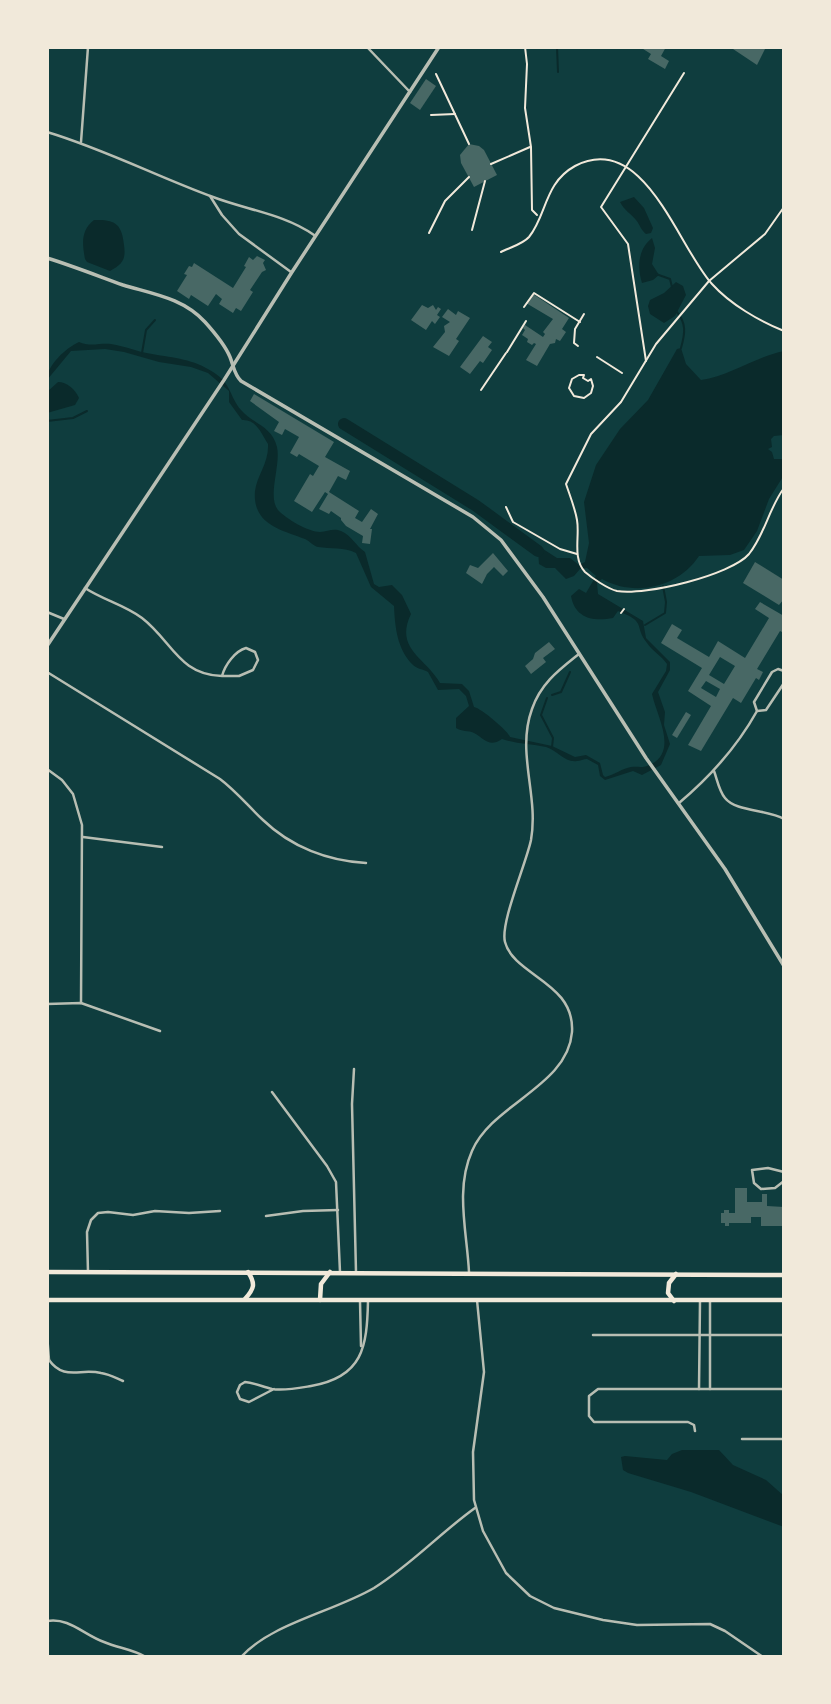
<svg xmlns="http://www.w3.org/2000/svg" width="831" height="1704" font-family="'Fira Sans',sans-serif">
  <rect width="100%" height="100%" fill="#0f3d3e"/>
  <g fill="#0a2a2b">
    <path d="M634 197 644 208 653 228 651 233 646 234C641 230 640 225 636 220 630 213 624 210 620 202Z"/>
    <path d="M94 220C115 219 122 224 124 245 126 259 123 264 110 271L87 262 85 259C82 243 81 230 94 220Z"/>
    <path d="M652 238 655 248 652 264 659 275 653 280 642 283C637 267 638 249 652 238Z"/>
    <polygon points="676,282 683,286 686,295 675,316 664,323 650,314 648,306 650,300 664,293"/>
    <path d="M79 342C90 347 99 343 111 344 125 346 138 352 152 354 175 358 193 359 213 372 232 384 229 396 241 410 253 424 272 426 277 447 281 466 267 496 278 510 286 519 309 532 320 532 328 531 334 528 341 531 352 536 356 546 365 552L374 584 379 587 392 585 402 595 411 614C394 649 426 658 440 683L462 684 469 691 474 707C481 708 508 731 510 737L552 746 575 757 586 755 600 763 603 775 605 777C614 775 623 768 631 767 637 766 641 768 647 766 680 754 657 717 652 694L666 671 667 664C662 656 652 651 647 643 633 625 648 623 618 611L613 618C593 622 575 618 571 596L579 589 586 593 596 576 587 568 580 569 574 576 566 579 555 568H546L539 564 538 551 543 549 557 558H570L579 565 585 562 589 543 584 502 596 465 620 429 648 400 677 349 681 348 686 364 701 380C730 376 755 357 784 351V435L774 436 771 439 772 447 768 449 772 452 774 459H784V475L769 499 757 531 744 550 730 555 699 556C678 588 634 597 602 579L597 583 598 594 643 621 646 638 670 662V670L658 692 665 712 664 725 670 744 661 765 642 775 633 771 605 780 600 776 598 765 587 759C584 759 580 761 577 761 565 763 557 750 546 747 531 744 516 744 502 739 489 748 485 739 474 733 468 730 462 732 456 728V718L469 706 466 696 459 689 438 690 428 672C423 669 417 669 413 665 397 649 395 627 394 606L371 587 356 553C344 547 331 549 318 547 313 546 310 541 305 539 281 530 252 524 255 491 257 475 269 463 268 444 261 433 256 419 242 420L229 402V391L208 373 191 367 159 362 124 352 105 349 71 351 47 380C47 365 66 348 79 342Z"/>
    <path d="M58 382C67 382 75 389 79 398L75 405 47 413V392Z"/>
    <polygon points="682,1450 719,1450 733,1465 766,1480 784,1496 784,1527 691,1492 628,1473 623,1470 621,1457 625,1456 667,1460 672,1454"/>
  </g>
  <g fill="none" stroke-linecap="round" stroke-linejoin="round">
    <g stroke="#0a2a2b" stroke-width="2">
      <polyline points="557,47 558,72"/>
      <polyline points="656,274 670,279 672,287"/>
      <path d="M676 311C687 323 685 334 681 348"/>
      <polyline points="142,353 146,330 155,320"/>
      <polyline points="47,421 73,418 87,411"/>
      <polyline points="645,625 665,613 666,602 663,586"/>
      <polyline points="552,695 561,692 570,672"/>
      <polyline points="547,698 541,715 553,738 552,747"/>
    </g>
    <polyline stroke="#0a2a2b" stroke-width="12" points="344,424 475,505 538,551"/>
  </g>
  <g fill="#486865" fill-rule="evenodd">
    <polygon points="640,47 666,47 661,56 669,61 665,69 648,59 651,54"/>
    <polygon points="730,47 766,47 757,65"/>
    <polygon points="426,79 436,86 420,110 410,103"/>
    <polygon points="469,144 479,146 484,150 497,175 474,187 461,163 460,155"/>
    <polygon points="257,256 265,260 263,263 266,270 262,272 250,290 253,292 241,311 236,308 233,313 219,304 222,299 216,294 208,306 191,295 189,299 177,291 187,275 184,274 189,266 192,267 194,263 233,288 246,267 244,266 249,257 253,260"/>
    <polygon points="533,294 569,318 562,329 566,332 560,341 556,339 555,343 550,344 537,366 526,360 536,344 534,343 532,345 527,342 528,339 522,335 525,330 523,328 525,325 543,337 545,334 543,332 553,319 526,303"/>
    <polygon points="422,305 428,308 433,305 436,310 438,307 441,309 437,315 440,317 435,324 432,321 426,330 411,320"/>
    <polygon points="448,309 456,315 458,311 470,318 456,339 459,341 449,356 433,347 445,332 444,326 450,322 442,317"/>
    <polygon points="483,336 492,342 488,347 492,350 483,363 480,361 470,374 460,367"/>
    <polygon points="254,394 334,442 325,457 350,471 346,480 338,476 329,492 359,511 355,518 362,522 371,509 378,514 370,529 372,529 370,544 362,543 363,536 346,526 341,520 341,518 331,511 329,514 319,509 328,494 325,492 312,512 294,501 310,474 313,476 319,466 299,454 297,457 290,453 299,437 285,429 282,435 274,431 279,422 250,401"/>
    <polygon points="493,553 508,571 503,576 494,567 487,574 482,584 466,573 470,565 478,568"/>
    <polygon points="755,562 784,580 784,599 779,605 743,583"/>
    <path d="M760 602 784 616V633L780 631 757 669 763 672 759 680 756 678 741 703 733 698 701 751 688 745 711 706 688 691 702 668 661 643 672 624 682 630 677 638 709 657 718 641 745 658 769 618 755 609ZM720 657 735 666 724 684 709 675ZM706 681 720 689 716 697 701 688Z"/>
    <polygon points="549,642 555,649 543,658 546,662 531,674 525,666 533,659 535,653"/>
    <polygon points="686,712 691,715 677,738 672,735"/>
    <polygon points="735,1188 747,1188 747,1202 762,1202 762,1194 767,1194 767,1206 784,1207 784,1226 761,1226 761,1217 751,1217 751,1223 729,1223 729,1226 725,1226 725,1223 721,1223 721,1213 724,1213 724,1210 729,1210 729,1213 735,1213"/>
  </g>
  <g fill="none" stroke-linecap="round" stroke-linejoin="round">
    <g stroke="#f1e9da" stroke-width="2">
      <polyline points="525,47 527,64 525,108 531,147 532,210 537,215"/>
      <polyline points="436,74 469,144"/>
      <polyline points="431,115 455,114"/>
      <polyline points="491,164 530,147"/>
      <path d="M784 207 765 234 709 281 656 344 621 402 591 434 566 484C570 496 575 508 577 520 580 536 572 558 585 572 592 578 608 589 617 591 645 596 731 575 749 554 765 534 769 508 784 488"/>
      <polyline points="472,230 485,181"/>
      <polyline points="429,233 445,201 469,177"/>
      <path d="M501 252C509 248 523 244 529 237 547 215 544 183 575 166 644 130 678 247 712 284 730 304 759 321 784 331"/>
      <polyline points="524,307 534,293 580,322"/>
      <polyline points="578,346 574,343 575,329 584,314"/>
      <polyline points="507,352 526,321"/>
      <polyline points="597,357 622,373"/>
      <polyline points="646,361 628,244 601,207 684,73"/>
      <polygon points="579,375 584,375 583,378 588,381 591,379 593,386 591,393 584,398 574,396 569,388 572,379"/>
      <polyline points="481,390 506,353"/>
      <polyline points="506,507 513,522 560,549 577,554"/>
      <polyline points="621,613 624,609"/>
    </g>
    <g stroke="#b8beb3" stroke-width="2.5">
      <polyline points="367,47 410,92"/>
      <path d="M47 132C104 149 158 177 213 197 247 210 284 214 314 235"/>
      <polyline points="81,142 88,47"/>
      <polyline points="210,196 222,215 239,234 291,272"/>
      <path d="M85 588C103 600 125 605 142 618 172 641 179 675 222 676 225 665 235 651 246 648L255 652 258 660 253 670 239 676H222"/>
      <polyline points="47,612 64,619"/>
      <path d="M47 672 220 779C236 791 248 806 263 820 291 847 328 861 366 863"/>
      <polyline points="757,711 766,710 784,683"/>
      <polyline points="47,769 62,780 73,794 82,825 81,1003"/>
      <path d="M714 771C717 779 719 791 725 798 736 812 767 809 784 819"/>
      <path d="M679 803C711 776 737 747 757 711L754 702 772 672 778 669 784 671"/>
      <polyline points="83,837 162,847"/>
      <polyline points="47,1004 81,1003 160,1031"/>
      <polyline points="354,1069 352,1104 356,1272"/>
      <polyline points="272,1092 327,1166 336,1182 340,1272"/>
      <polyline points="784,1172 768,1168 752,1170 754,1183 761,1189 775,1188 784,1181"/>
      <polyline points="266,1216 303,1211 338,1210"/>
      <polyline points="88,1272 87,1232 91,1220 98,1213 108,1212 133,1215 155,1211 189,1213 220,1211"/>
      <path d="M469 1272C467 1232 455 1189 472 1151 492 1104 568 1086 572 1032 575 982 514 976 505 942 500 923 526 864 531 840 539 795 516 753 532 709 541 683 559 670 579 654"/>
      <polyline points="477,1300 484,1372 473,1452 474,1500 483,1531 506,1573 530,1596 554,1608 603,1620 637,1625 710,1624 725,1631 763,1657"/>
      <polyline points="360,1301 361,1346"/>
      <polyline points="47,1334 49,1360"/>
      <polyline points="593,1335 784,1335"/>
      <path d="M49 1360C64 1381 80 1368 101 1373 109 1374 116 1378 123 1381"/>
      <path d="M274 1389 249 1402 240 1399 237 1392 240 1385 245 1382C255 1383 263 1387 272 1389 284 1391 299 1388 311 1386 363 1377 367 1347 368 1301"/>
      <polyline points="699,1389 700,1301"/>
      <polyline points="710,1389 710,1301"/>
      <polyline points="695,1431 694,1425 688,1422 594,1422 589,1416 589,1396 598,1389 784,1389"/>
      <polyline points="742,1439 784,1439"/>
      <path d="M47 1621C69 1617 84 1635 104 1642 118 1648 132 1649 146 1657"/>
      <path d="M241 1657C272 1623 333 1612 374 1588 411 1565 440 1533 475 1508"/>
    </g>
    <g stroke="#b8beb3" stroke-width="3.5">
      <path d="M47 258C73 266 98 276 123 285 153 294 183 298 205 322 214 332 225 345 230 357 234 367 234 374 241 381L473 517 501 540 543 597 646 758 725 869 784 966"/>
      <polyline points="47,646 224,380 292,272 439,47"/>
    </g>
    <g stroke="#f1e9da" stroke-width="4.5">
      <polyline points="47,1272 784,1275"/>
      <path d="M245 1299C254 1289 256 1284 248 1272"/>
      <polyline points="47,1300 784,1300"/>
      <polyline points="320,1300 321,1284 330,1272"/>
      <polyline points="674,1301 668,1293 669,1283 676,1274"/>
    </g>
  </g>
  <rect width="831" height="1704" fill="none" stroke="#f1e9da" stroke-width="98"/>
</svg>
